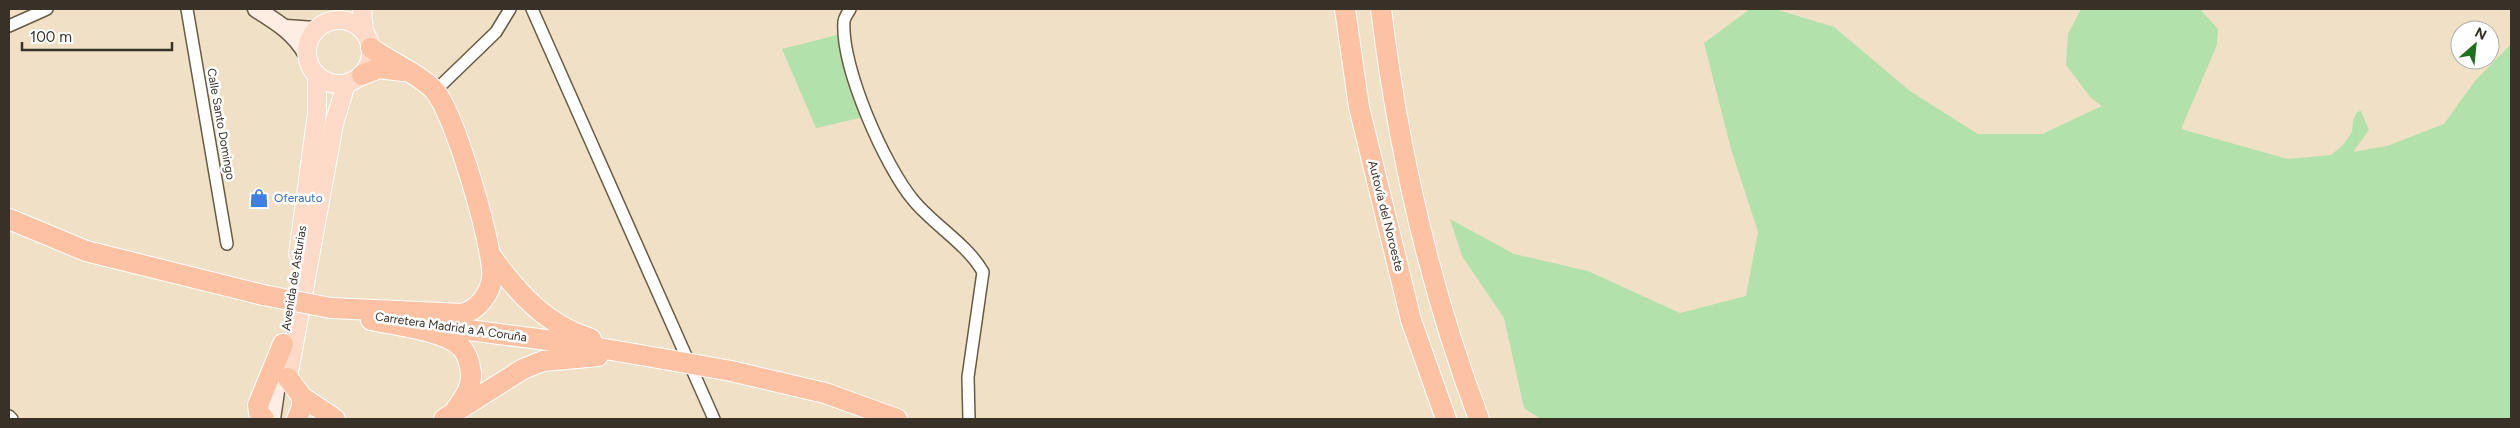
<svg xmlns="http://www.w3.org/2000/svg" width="2520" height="428" font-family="Figtree,sans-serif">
  <rect width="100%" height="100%" fill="#f0e1c6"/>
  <g fill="#b2e1ac">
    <polygon points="1750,9 1775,9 1834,27 1910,91 1978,134 2042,134 2102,106 2091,98 2066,65 2068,34 2081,9 2200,9 2218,29 2217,45 2181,129 2288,159 2331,155 2343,145 2352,132 2353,121 2357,112 2361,111 2369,130 2353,152 2387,146 2444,124 2475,81 2511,44 2511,419 1541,419 1524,408 1504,318 1462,256 1450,219 1514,254 1588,271 1680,313 1746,296 1758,232 1731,149 1704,43"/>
    <polygon points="837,35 864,117 816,128 782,49"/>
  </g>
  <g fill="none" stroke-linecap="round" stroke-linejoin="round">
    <g stroke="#675b44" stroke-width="14">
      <g id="street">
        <polyline points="187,9 227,244"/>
        <polyline points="532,9 714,419"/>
        <path d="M850 9C848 13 844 18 844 22 841 67 885 167 914 201 935 226 967 244 983 272L968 377 969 419"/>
        <polyline points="9,26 47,9"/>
        <polyline points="435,91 496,32 510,9"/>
        <polyline points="9,416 12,419"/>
      </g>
    </g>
    <g stroke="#675b44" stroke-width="19">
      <g id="secondary">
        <path d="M256 9C277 22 295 33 307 55"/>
        <polyline points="286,28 315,30"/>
        <polyline points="272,419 280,364"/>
      </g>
    </g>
    <g stroke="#fff" stroke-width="20">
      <g id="primary">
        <polyline points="362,9 364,31"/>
        <circle cx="339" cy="52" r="32"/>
        <polyline points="298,254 317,113 317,76"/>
        <polyline points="288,378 334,124 346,84"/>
      </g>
    </g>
    <g stroke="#fff" stroke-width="22">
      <g id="highway">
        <polyline points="1345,9 1359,107 1411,320 1446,419"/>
        <path d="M1381 9C1398 148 1429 287 1479 419"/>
        <polyline points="362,75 379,68 403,71"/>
        <polyline points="9,219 86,251 263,295"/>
        <path d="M492 257C518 294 547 325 591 339"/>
        <path d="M331 308 462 314C478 310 490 294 492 278 495 250 454 111 434 90 419 74 390 62 371 48"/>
        <path d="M371 320C395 325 442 330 460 346 465 351 469 360 470 367 474 383 466 396 456 409"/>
        <polyline points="422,324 570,343 658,358"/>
        <polyline points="731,371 825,393 897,419"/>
        <polyline points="288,378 302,397 335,419"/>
        <polyline points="264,419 259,413 258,405 283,344"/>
        <polyline points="297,419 302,407 302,397"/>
        <polyline points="444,419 523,369 543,361 598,356"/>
      </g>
    </g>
    <use href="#street" stroke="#fff" stroke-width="11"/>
    <use href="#secondary" stroke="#feede3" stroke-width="16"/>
    <use href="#primary" stroke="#fedac8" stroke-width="18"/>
    <use href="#highway" stroke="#fdc2a3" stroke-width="20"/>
    <g stroke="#fff" stroke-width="22" stroke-linecap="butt">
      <g id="highway-bridge">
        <polyline points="263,295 331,308"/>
        <polyline points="658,358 731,371"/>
      </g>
    </g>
    <use href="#highway-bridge" stroke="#fdc2a3" stroke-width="20"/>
  </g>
  <defs>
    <g id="shop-bare" transform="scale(1.5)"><path d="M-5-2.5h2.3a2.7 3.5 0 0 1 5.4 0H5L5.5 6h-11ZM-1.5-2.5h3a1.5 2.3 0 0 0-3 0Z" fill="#3f7fe0" stroke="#fff" stroke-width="2.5" paint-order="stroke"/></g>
  </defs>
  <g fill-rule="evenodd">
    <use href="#shop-bare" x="259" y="198"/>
  </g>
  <g text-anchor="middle" stroke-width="5" stroke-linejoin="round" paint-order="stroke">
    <g font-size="12" fill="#373127" stroke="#fff">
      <text transform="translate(221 124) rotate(80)" y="4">Calle Santo Domingo</text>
      <text transform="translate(1386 216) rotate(76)" y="4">Autovía del Noroeste</text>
      <text transform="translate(294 278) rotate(-81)" y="4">Avenida de Asturias</text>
      <text transform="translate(451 327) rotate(8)" y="4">Carretera Madrid a A Coruña</text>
    </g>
    <g font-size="12" fill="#366cbe" stroke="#fff" text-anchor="start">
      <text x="274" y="202">Oferauto</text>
    </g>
  </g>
  <rect width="2520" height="428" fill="none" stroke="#373127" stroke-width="20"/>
  <g transform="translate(2475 45) rotate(27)"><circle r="24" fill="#ffffff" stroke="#afada9"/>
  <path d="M0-4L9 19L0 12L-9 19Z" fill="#1b711c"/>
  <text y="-8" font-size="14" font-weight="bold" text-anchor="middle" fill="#373127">N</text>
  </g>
  <path d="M22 42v8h150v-8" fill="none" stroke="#373127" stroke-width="2.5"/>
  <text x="30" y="42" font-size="15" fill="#373127" stroke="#ffffff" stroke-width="4" paint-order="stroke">100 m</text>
</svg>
